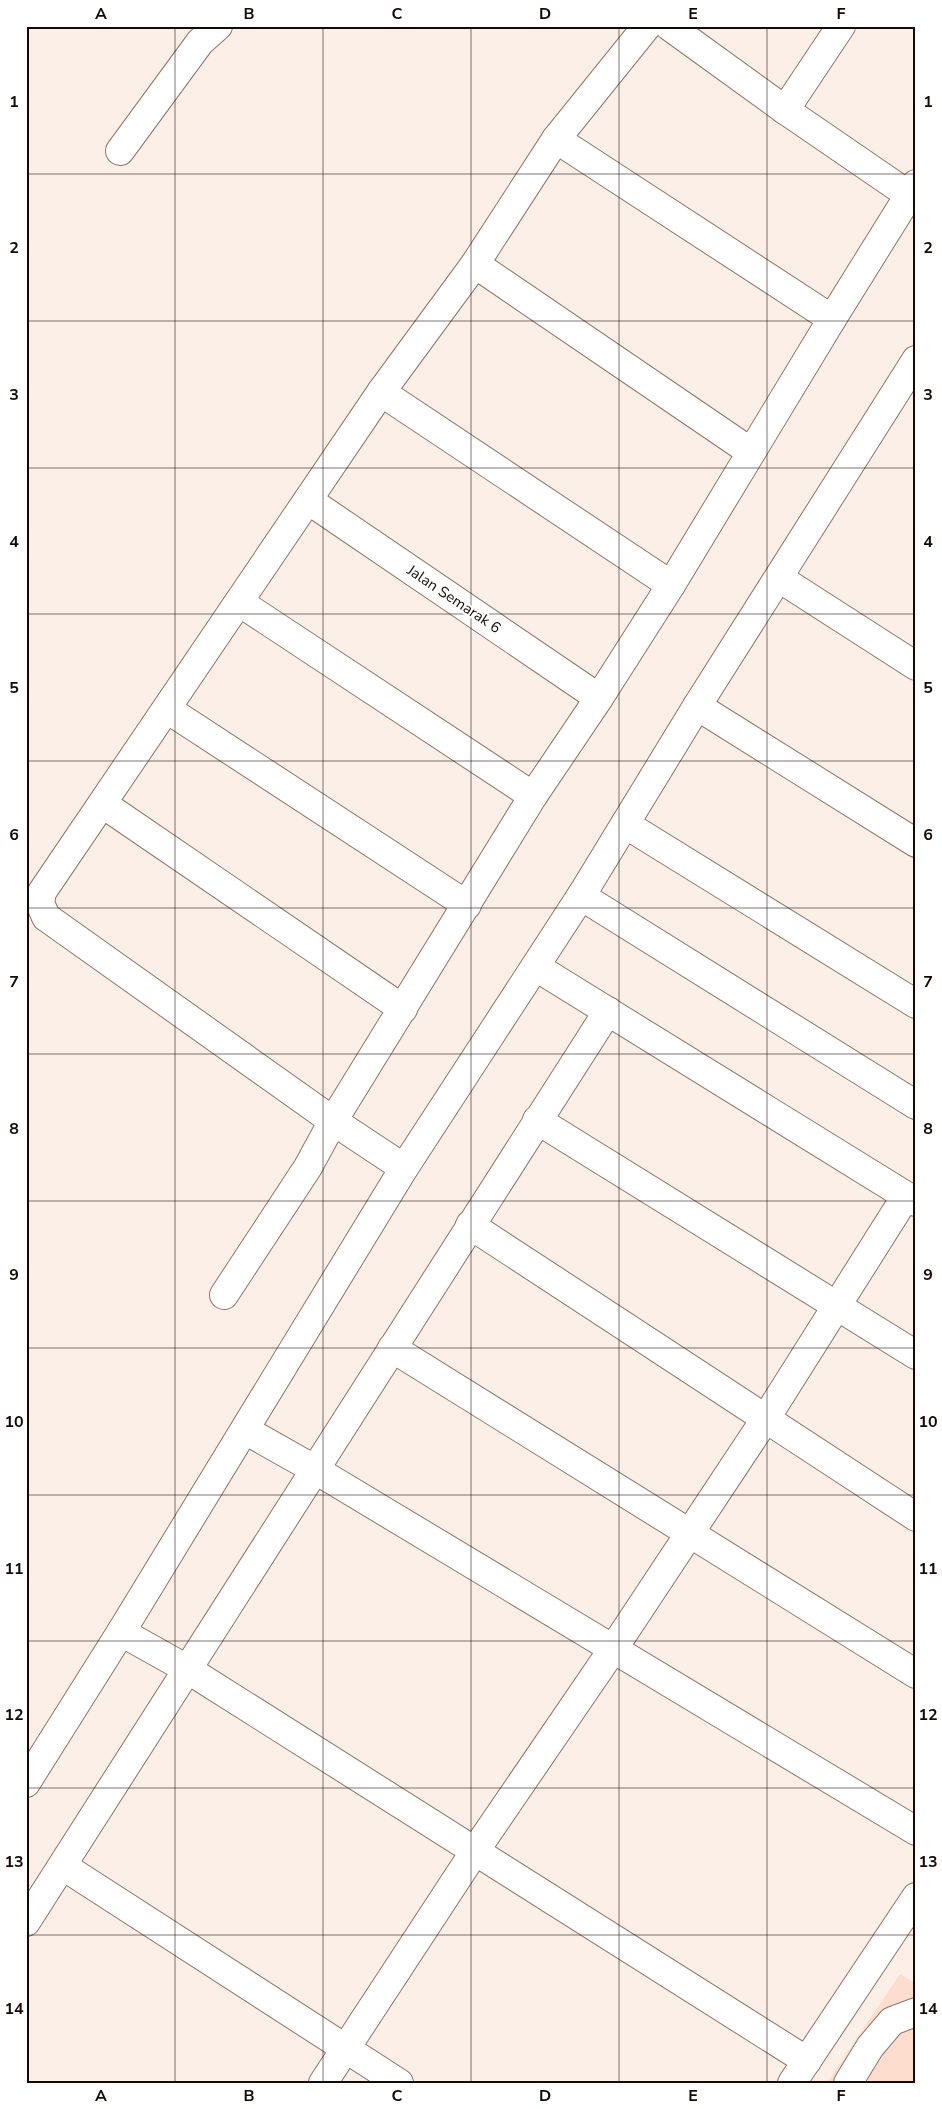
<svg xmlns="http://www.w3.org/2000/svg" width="942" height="2109" font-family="'Nunito Sans',sans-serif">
  <rect width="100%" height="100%" fill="#fcefe8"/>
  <polygon fill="#fddece" points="900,1974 916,1984 916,2083 827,2083"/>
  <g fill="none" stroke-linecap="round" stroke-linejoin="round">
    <g stroke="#917566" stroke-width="30">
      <g id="minor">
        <polyline points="647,26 556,139 475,264 381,392 42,892 40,903 46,917 333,1121 533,796 599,698 671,585 832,319 916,184"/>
        <polyline points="669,26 785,110 909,195"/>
        <polyline points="785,110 841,26"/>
        <polyline points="556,139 832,319"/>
        <polyline points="120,151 200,42 218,26"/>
        <polyline points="475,264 751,452"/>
        <polyline points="381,392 671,585"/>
        <polyline points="308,500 599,698"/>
        <polyline points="779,578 916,666"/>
        <polyline points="239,602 533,796"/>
        <polyline points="697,706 916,843"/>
        <polyline points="167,709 467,905"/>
        <polyline points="103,804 403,1009"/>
        <polyline points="625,824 916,1004"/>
        <polyline points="581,896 916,1105"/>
        <polyline points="536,967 916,1202"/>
        <polyline points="537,1120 916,1355"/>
        <polyline points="470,1225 916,1517"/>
        <polyline points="224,1295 308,1167 333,1121 404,1168"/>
        <polyline points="392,1348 916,1674"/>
        <polyline points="245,1430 314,1469 916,1831"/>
        <polyline points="121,1632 187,1669 807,2061"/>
        <polyline points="26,1783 121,1632 404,1168 581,896 697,706 916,360"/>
        <polyline points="63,1866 399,2083"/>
        <polyline points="26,1922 608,1011"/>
        <polyline points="323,2083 475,1851 613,1649 766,1418 906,1196"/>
        <polyline points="792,2083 916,1897"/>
        <polyline points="848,2083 870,2047 892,2021 916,2012"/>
      </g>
    </g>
    <use href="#minor" stroke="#fff" stroke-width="28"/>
  </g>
  <path fill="none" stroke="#130905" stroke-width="1" stroke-opacity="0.55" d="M175 26V2083M323 26V2083M471 26V2083M619 26V2083M767 26V2083M26 174H916M26 321H916M26 468H916M26 614H916M26 761H916M26 908H916M26 1054H916M26 1201H916M26 1348H916M26 1495H916M26 1641H916M26 1788H916M26 1935H916"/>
  <g text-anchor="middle" stroke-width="4" stroke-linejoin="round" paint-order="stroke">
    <g font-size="15" fill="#130905" stroke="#fff">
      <text transform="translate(454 599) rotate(34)" y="5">Jalan Semarak 6</text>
    </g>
  </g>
  <rect width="942" height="2109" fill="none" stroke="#ffffff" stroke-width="55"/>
  <rect x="28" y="28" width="886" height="2054" fill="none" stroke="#130905" stroke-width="2"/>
  <g font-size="16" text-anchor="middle" font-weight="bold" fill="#130905">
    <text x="101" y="19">A</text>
    <text x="249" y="19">B</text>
    <text x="397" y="19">C</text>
    <text x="545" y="19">D</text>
    <text x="693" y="19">E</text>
    <text x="841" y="19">F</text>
    <text x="14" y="107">1</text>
    <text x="928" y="107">1</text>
    <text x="14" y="253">2</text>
    <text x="928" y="253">2</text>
    <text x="14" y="400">3</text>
    <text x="928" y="400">3</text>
    <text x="14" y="547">4</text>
    <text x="928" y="547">4</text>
    <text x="14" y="693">5</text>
    <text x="928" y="693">5</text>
    <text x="14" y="840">6</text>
    <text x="928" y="840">6</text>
    <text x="14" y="987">7</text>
    <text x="928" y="987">7</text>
    <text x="14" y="1134">8</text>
    <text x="928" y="1134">8</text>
    <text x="14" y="1280">9</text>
    <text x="928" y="1280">9</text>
    <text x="14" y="1427">10</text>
    <text x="928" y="1427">10</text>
    <text x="14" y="1574">11</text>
    <text x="928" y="1574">11</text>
    <text x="14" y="1720">12</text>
    <text x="928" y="1720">12</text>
    <text x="14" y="1867">13</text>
    <text x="928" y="1867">13</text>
    <text x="14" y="2014">14</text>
    <text x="928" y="2014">14</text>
    <text x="101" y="2101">A</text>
    <text x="249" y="2101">B</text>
    <text x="397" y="2101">C</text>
    <text x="545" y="2101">D</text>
    <text x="693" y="2101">E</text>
    <text x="841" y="2101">F</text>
  </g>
</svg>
